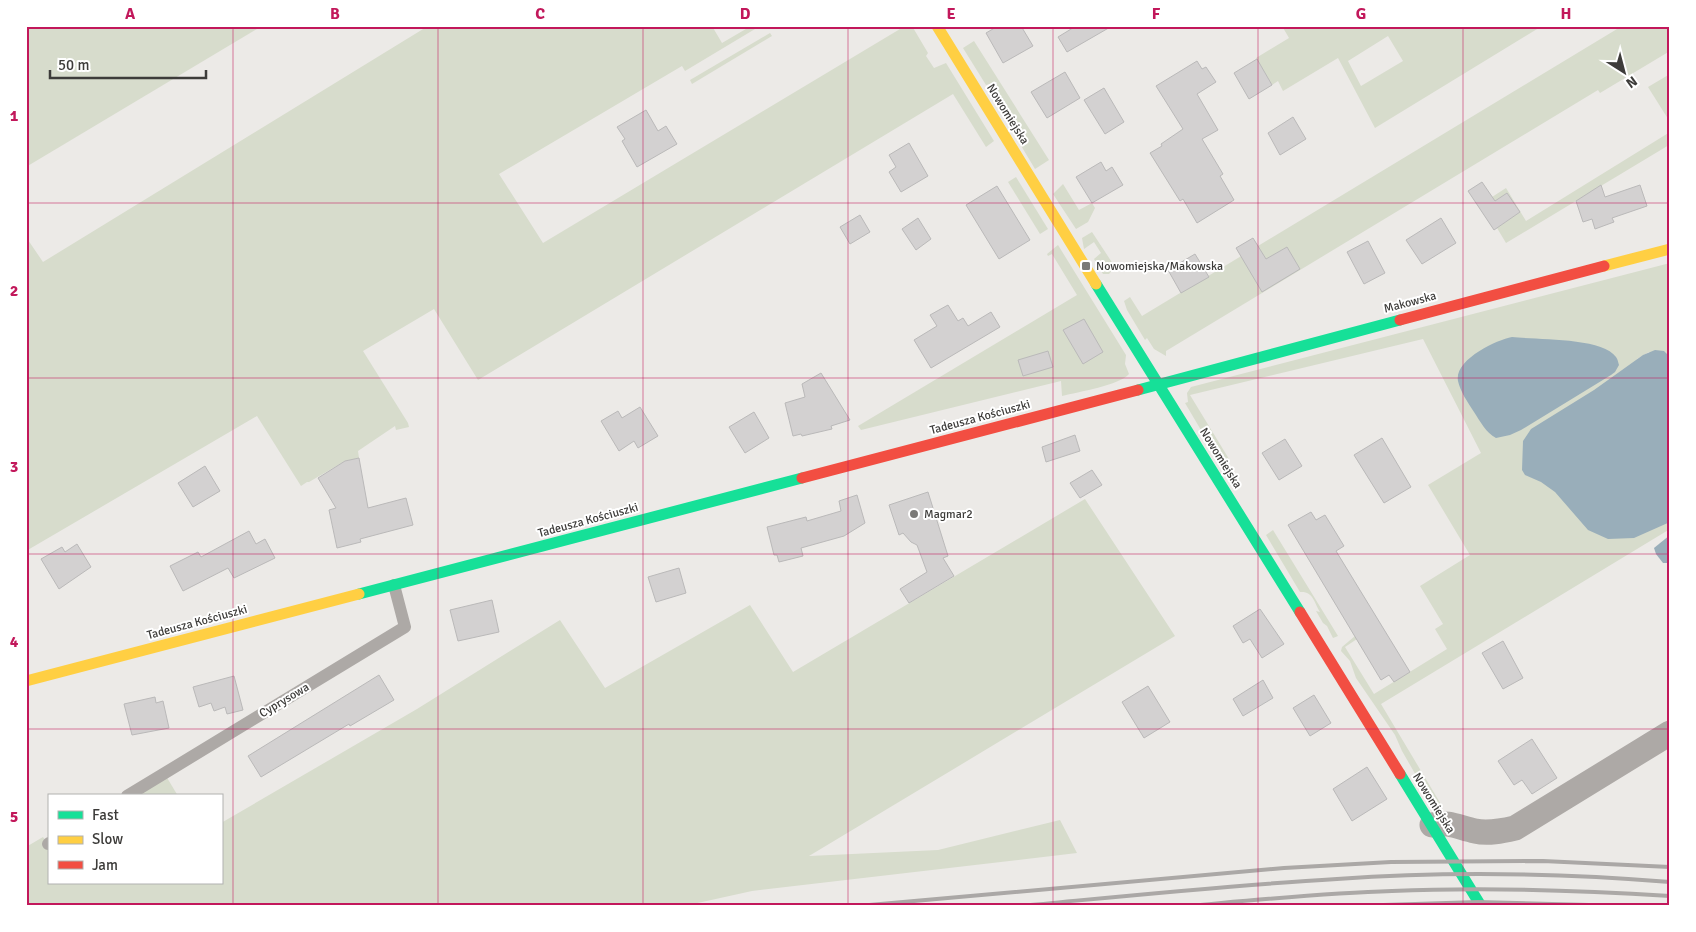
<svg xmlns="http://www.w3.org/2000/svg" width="1696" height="932" font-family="Signika,sans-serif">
  <rect width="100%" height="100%" fill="#eceae7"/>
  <g fill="#d7dccc" fill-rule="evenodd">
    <polygon points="26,26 262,26 26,167"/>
    <polygon points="428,26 712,26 722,43 751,26 760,26 685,71 682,66 499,174 543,243 905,26 912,26 928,53 926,56 934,68 946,63 994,141 986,147 953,94 478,380 434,309 363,351 408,423 409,427 396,430 395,426 358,451 359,458 345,461 309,482 307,482 301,486 257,416 26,551 26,237 43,262"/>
    <path d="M1282 26H1542L1375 128 1338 58 1283 91 1278 81 1272 85 1256 58 1289 38ZM1388 36 1403 61 1361 86 1348 61Z"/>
    <polygon points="1622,26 1670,26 1670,51 1600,93 1598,90 1166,351 1166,356 1154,349 1147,338 1145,340 1127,310 1124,301 1130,297 1142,316"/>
    <polygon points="770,33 772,36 692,84 690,80"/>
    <polygon points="974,41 1049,160 1035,169 992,97 999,87 996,86 997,82 986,85 963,48"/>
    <polygon points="1670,74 1670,122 1648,87"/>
    <polygon points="1670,132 1669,145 1506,243 1497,228 1520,212 1507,193 1495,201 1492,197 1506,188 1526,221"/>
    <polygon points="1016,177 1048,229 1040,234 1008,182"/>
    <polygon points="1063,184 1079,210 1092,203 1095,208 1088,222 1076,229 1053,194"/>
    <polygon points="1092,232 1115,267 1109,274 1103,274 1094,259 1101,253 1094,242 1084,249 1082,238"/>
    <path d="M1058 245 1126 355 1125 364 1129 374C1120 385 1078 392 1062 396L1061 381 861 430 858 426 1077 295 1052 254 1048 256 1047 254Z"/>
    <polygon points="1670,263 1670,384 1649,352 1637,359 1670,436 1670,529 1381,704 1442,806 1438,808 1429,798 1402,751 1395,735 1356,678 1350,661 1341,651 1342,647 1355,636 1357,639 1345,647 1374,694 1447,649 1435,629 1443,624 1420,586 1470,555 1428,485 1481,453 1423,339 1190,395 1229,459 1221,464 1185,403 1188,402 1187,393 1191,387"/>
    <polygon points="1085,499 1175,636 809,856 938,850 1060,820 1077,853 752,891 684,906 26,906 26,847 43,837 49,846 49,883 221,883 221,823 417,709 560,620 605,688 750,605 793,672"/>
    <path d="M1273 530 1338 636 1333 638 1327 626 1323 623 1316 611 1320 612C1314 602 1313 591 1300 592L1266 535Z"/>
    <polygon points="166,776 178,796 133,796"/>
  </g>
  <g fill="#99aeba">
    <path d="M1512 337C1535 340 1602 337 1616 357 1618 360 1618 362 1619 365L1615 372 1611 375 1521 430 1510 435 1496 438C1486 433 1480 421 1474 412 1468 403 1460 391 1458 381 1454 360 1496 340 1512 337Z"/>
    <polygon points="1655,350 1664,351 1670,357 1670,522 1634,538 1608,539 1588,530 1555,492 1541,482 1525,475 1522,470 1523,441 1531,429 1594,390 1643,355"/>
    <polygon points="1670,535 1670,563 1663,563 1656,554 1654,548"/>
  </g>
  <g fill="#d3d1d1" stroke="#bab9b9">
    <polygon points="998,26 1021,26 1033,46 1003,63 986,33"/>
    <polygon points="1076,26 1112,26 1067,52 1058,37"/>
    <polygon points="1257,59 1272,85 1249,99 1234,73"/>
    <polygon points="1197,61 1202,69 1206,67 1216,82 1197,94 1218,130 1202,139 1223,174 1220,176 1234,200 1197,223 1183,199 1180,201 1150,153 1162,146 1161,144 1183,129 1156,86"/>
    <polygon points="1065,72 1080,98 1047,118 1031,92"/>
    <polygon points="1104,88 1124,122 1105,134 1084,100"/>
    <polygon points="646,110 658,131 666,126 677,144 637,167 622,141 625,139 617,127"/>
    <polygon points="1293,117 1306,139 1280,155 1268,133"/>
    <polygon points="909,143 928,176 901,192 889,172 896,167 889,155"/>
    <polygon points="1101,162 1106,171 1112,167 1123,185 1092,203 1076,177"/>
    <polygon points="1482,182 1495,201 1507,193 1520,212 1494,230 1468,191"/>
    <polygon points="1601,185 1605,197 1640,185 1647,206 1612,218 1614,222 1595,229 1592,219 1583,222 1576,201"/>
    <polygon points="997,186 1030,240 999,259 966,205"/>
    <polygon points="860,215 870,232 850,244 840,227"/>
    <polygon points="918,218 931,239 916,250 902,229"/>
    <polygon points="1441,218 1456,243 1422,264 1406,240"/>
    <polygon points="1253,238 1266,259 1287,247 1300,269 1262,292 1236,248"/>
    <polygon points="1368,241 1385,273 1364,284 1347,252"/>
    <polygon points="1195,254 1209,277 1181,293 1168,270"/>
    <polygon points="948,305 958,321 963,318 968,326 991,312 1000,327 931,368 914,340 937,326 930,315"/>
    <polygon points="1084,319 1103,352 1083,364 1063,330"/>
    <polygon points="1048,351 1053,367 1023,376 1018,360"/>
    <polygon points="821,373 850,420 831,426 832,429 802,436 801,434 793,436 785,403 805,397 802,384"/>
    <polygon points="640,407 658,436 638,448 634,441 619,451 601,421 618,411 622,418"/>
    <polygon points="754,412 769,438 745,453 729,427"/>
    <polygon points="1075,435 1080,451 1046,462 1042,447"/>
    <polygon points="1382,438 1411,487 1384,503 1354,455"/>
    <polygon points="1285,439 1302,466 1279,480 1262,453"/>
    <polygon points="359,458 368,508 406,498 413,525 360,539 361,542 337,548 329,510 336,508 318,478 345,461"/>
    <polygon points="205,466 220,491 193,507 178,483"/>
    <polygon points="1092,470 1102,485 1080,498 1070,483"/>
    <polygon points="928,492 948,556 943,558 954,576 909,603 900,589 927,572 917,545 911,542 903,533 899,535 889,505"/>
    <polygon points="857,495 865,523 844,536 801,548 803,556 779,562 777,555 774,555 767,527 806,517 807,521 841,511 839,501"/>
    <polygon points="1311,512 1316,520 1325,515 1344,546 1336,551 1410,672 1394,682 1389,675 1381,680 1288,525"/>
    <polygon points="249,531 256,544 265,539 275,558 234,578 228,568 183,591 170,566 198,552 201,557"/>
    <polygon points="77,544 91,567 59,589 41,559 62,547 65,552"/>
    <polygon points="679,568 686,593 656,602 648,577"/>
    <polygon points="492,600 499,632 458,641 450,610"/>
    <polygon points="1260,609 1284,644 1262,658 1250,639 1243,643 1233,626"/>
    <polygon points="1503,641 1523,678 1503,689 1482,653"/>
    <polygon points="379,675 394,700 350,726 349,724 261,777 248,756"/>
    <polygon points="234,676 243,710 227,714 225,707 214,711 211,703 199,707 193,687"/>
    <polygon points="1263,680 1273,698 1243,716 1233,699"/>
    <polygon points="1148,686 1170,722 1144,738 1122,702"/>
    <polygon points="1314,695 1331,723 1310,736 1293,708"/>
    <polygon points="155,697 156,703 163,701 169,728 132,735 124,704"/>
    <polygon points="1532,739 1557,778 1532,794 1522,780 1514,785 1498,761"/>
    <polygon points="1367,767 1387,799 1352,821 1333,789"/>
  </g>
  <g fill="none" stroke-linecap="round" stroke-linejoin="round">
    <g stroke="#ada9a6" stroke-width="12">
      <polyline points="127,796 405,627 394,585"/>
      <polyline points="48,844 49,843"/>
    </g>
    <path stroke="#ada9a6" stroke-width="25" d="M1432 825C1448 821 1460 828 1475 831 1488 834 1502 831 1515 828L1670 733"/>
    <g stroke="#16e098" stroke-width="11">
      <polyline points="1096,284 1300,612"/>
      <polyline points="1138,390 1400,320"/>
      <polyline points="359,594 802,478"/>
      <polyline points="1400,774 1481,906"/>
    </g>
    <g stroke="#ffcf43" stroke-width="11">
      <polyline points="937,26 1096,284"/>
      <polyline points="1604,266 1670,249"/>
      <polyline points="26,681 359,594"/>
    </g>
    <g stroke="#f24e42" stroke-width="11">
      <polyline points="1400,320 1604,266"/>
      <polyline points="802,478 1138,390"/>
      <polyline points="1300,612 1400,774"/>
    </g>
    <g stroke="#aba8a6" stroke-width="4">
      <polyline points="858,906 1284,868 1391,862 1543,861 1670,867"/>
      <path d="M1020 906C1126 896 1231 885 1337 879 1448 871 1559 873 1670 882"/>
      <path d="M1187 906C1255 900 1324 893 1392 891 1485 887 1577 890 1670 896"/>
      <polyline points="1352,906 1478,902 1626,906"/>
    </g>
  </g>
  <path fill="none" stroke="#c2185b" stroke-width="1" stroke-opacity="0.55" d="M233 26V906M438 26V906M643 26V906M848 26V906M1053 26V906M1258 26V906M1463 26V906M26 203H1670M26 378H1670M26 554H1670M26 729H1670"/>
  <g fill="#7a7977" stroke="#fff" stroke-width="2">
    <rect x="1081" y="261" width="10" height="10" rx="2.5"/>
    <circle cx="914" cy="514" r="5"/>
  </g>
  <g text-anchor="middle" stroke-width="4" stroke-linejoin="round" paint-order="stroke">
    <g font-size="12" fill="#3d3c3a" stroke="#fff">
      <text transform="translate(1008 114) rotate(58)" y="4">Nowomiejska</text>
      <text transform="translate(1410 302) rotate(-15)" y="4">Makowska</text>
      <text transform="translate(980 417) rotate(-15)" y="4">Tadeusza Kościuszki</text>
      <text transform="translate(1221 458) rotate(58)" y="4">Nowomiejska</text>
      <text transform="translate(588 520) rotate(-15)" y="4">Tadeusza Kościuszki</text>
      <text transform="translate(197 622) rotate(-15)" y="4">Tadeusza Kościuszki</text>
      <text transform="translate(284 700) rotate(-31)" y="4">Cyprysowa</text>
      <text transform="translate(1434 803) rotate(58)" y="4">Nowomiejska</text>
    </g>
    <g font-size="12" fill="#3d3c3a" stroke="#fff" text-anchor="start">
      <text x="1096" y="270">Nowomiejska/Makowska</text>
      <text x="924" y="518">Magmar2</text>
    </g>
  </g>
  <rect width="1696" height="932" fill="none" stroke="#ffffff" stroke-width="55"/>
  <rect x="48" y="794" width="175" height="90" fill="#ffffff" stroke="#b1b1b0"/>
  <rect x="58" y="811" width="25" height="8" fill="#16e098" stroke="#b1b1b0"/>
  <text x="92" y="820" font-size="15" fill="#3d3c3a">Fast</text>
  <rect x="58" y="836" width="25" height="8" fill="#ffcf43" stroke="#b1b1b0"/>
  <text x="92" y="844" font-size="15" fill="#3d3c3a">Slow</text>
  <rect x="58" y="861" width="25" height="8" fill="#f24e42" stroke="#b1b1b0"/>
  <text x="92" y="870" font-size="15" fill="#3d3c3a">Jam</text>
  <g transform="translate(1624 72) rotate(144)" stroke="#ffffff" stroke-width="4" paint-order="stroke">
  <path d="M0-4L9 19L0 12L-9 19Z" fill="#3d3c3a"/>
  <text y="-8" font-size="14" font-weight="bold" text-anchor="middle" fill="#3d3c3a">N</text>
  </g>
  <path d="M50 70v8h156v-8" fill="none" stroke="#3d3c3a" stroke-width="2.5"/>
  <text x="58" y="70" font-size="15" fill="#3d3c3a" stroke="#ffffff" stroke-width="4" paint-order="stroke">50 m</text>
  <rect x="28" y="28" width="1640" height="876" fill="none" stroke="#c2185b" stroke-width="2"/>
  <g font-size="16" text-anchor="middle" font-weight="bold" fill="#c2185b">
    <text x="130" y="19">A</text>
    <text x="335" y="19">B</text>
    <text x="540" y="19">C</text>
    <text x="745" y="19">D</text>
    <text x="951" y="19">E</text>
    <text x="1156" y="19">F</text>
    <text x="1361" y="19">G</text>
    <text x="1566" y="19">H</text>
    <text x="14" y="121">1</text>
    <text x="14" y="296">2</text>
    <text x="14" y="472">3</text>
    <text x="14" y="647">4</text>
    <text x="14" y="822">5</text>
  </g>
</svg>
